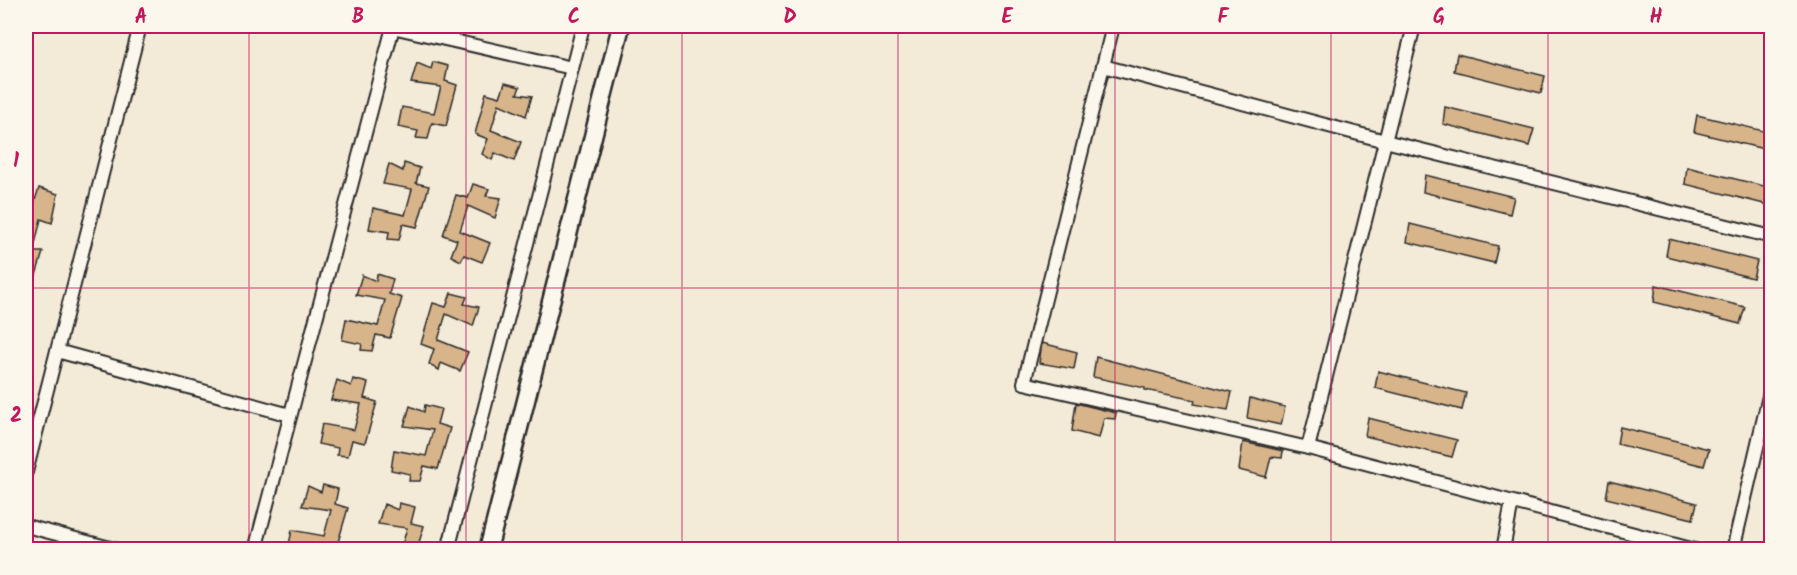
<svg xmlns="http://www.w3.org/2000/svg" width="1797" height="575" font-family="Kalam,sans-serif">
  <rect width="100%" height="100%" fill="#f4ead8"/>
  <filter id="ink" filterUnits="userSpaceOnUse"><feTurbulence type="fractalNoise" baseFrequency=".0167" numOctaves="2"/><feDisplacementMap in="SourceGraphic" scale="12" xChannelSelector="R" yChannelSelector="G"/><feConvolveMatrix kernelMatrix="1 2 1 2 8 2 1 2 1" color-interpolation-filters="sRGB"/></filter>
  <g filter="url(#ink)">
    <g fill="#d7b48a" stroke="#2b2b2b" stroke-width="1.5">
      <polygon points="1457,54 1545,76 1541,93 1454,71"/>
      <polygon points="433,62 448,66 445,81 457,85 446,126 432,123 428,139 416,138 418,131 398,127 402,107 434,113 441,87 411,83 417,63 431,69"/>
      <polygon points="505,83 520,87 517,94 532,96 526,116 499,104 491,130 521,142 514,161 495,153 492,160 482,154 488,139 475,134 486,93 500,97"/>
      <polygon points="1445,107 1534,129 1529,146 1443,124"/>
      <polygon points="1697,115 1772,133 1772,151 1694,132"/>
      <polygon points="404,163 420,168 416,183 429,186 417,227 403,224 399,240 388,239 389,232 369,229 373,208 405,215 412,189 383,184 389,164 403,171"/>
      <polygon points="1687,167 1772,188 1772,206 1685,184"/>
      <polygon points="1425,175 1514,197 1510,214 1423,192"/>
      <polygon points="473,184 489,189 486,196 501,198 495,218 468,206 460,231 490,243 482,262 464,255 461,261 451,256 457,240 443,235 456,195 468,198"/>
      <polygon points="39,188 58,194 52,223 41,219 33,252 43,252 28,302 26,301 26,217 29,218"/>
      <polygon points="1410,224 1498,246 1494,263 1407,242"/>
      <polygon points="1669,239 1757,261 1753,278 1666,256"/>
      <polygon points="377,274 393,279 389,294 402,298 390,338 376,335 372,351 361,350 362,344 342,340 346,319 378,326 385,300 356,295 362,275 376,281"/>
      <polygon points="1656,285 1745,307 1740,324 1654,302"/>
      <polygon points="451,293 467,297 464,304 479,307 473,326 446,314 438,340 468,352 460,371 441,363 439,370 429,364 434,349 421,344 433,303 446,307"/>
      <polygon points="1042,343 1077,352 1074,369 1039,363"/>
      <polygon points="1096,357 1232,392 1228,410 1194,404 1195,400 1145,390 1145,388 1093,377"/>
      <polygon points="1378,371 1466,393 1462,410 1375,388"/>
      <polygon points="353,379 368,383 364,398 377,402 365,443 352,440 348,456 337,455 338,448 318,444 322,424 354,430 361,404 331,400 337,380 351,386"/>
      <polygon points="1250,398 1285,407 1281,425 1247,418"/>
      <polygon points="1076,403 1116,413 1115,419 1104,418 1099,438 1072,431"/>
      <polygon points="425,405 441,409 437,424 450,428 438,469 424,466 420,481 409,481 410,474 391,470 394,450 426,456 433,430 404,426 410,406 424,412"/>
      <polygon points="1368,418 1457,440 1452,457 1365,436"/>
      <polygon points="1620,427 1709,449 1704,466 1617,444"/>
      <polygon points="1243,442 1283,451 1282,458 1271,457 1266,477 1239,470"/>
      <polygon points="1609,481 1697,503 1693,519 1606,498"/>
      <polygon points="323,485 338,489 335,504 348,508 336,549 322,546 321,549 288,549 292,530 324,536 331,510 302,506 308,486 321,492"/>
      <polygon points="399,503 415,507 411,523 424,526 417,549 401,549 407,528 378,524 384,504 398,510"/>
    </g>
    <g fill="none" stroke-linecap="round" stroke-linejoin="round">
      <g stroke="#2b2b2b" stroke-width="16">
        <g id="street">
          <polyline points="388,26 572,68"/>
          <polyline points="1113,26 1024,383 1308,448 1695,550"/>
          <polyline points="1103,66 1385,141 1772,237"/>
          <polyline points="57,351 290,415"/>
          <polyline points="1308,448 1414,26"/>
          <polyline points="26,472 140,26"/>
          <polyline points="26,526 118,550"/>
          <polyline points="255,550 393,27"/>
          <polyline points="448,550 583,26"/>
          <polyline points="1503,550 1512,502"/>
          <polyline points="1733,550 1772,383"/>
        </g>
      </g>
      <g stroke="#2b2b2b" stroke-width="21">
        <polyline id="secondary" points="488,550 621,26"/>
      </g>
      <use href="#street" stroke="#fbf7ec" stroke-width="12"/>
      <use href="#secondary" stroke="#fbf7ec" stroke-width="16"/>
    </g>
  </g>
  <path fill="none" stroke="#c2185b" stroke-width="1.5" stroke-opacity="0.55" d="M249 26V550M466 26V550M682 26V550M898 26V550M1115 26V550M1331 26V550M1548 26V550M26 288H1772"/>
  <rect width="1797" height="575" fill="none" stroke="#fbf7ec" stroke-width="66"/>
  <rect x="33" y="33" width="1731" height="509" fill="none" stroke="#c2185b" stroke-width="2"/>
  <g font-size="20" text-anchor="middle" font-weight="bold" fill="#c2185b">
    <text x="141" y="23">A</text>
    <text x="358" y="23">B</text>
    <text x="574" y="23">C</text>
    <text x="790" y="23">D</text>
    <text x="1007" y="23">E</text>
    <text x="1223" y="23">F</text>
    <text x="1439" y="23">G</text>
    <text x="1656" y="23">H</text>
    <text x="16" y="167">1</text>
    <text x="16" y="422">2</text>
  </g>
</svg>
